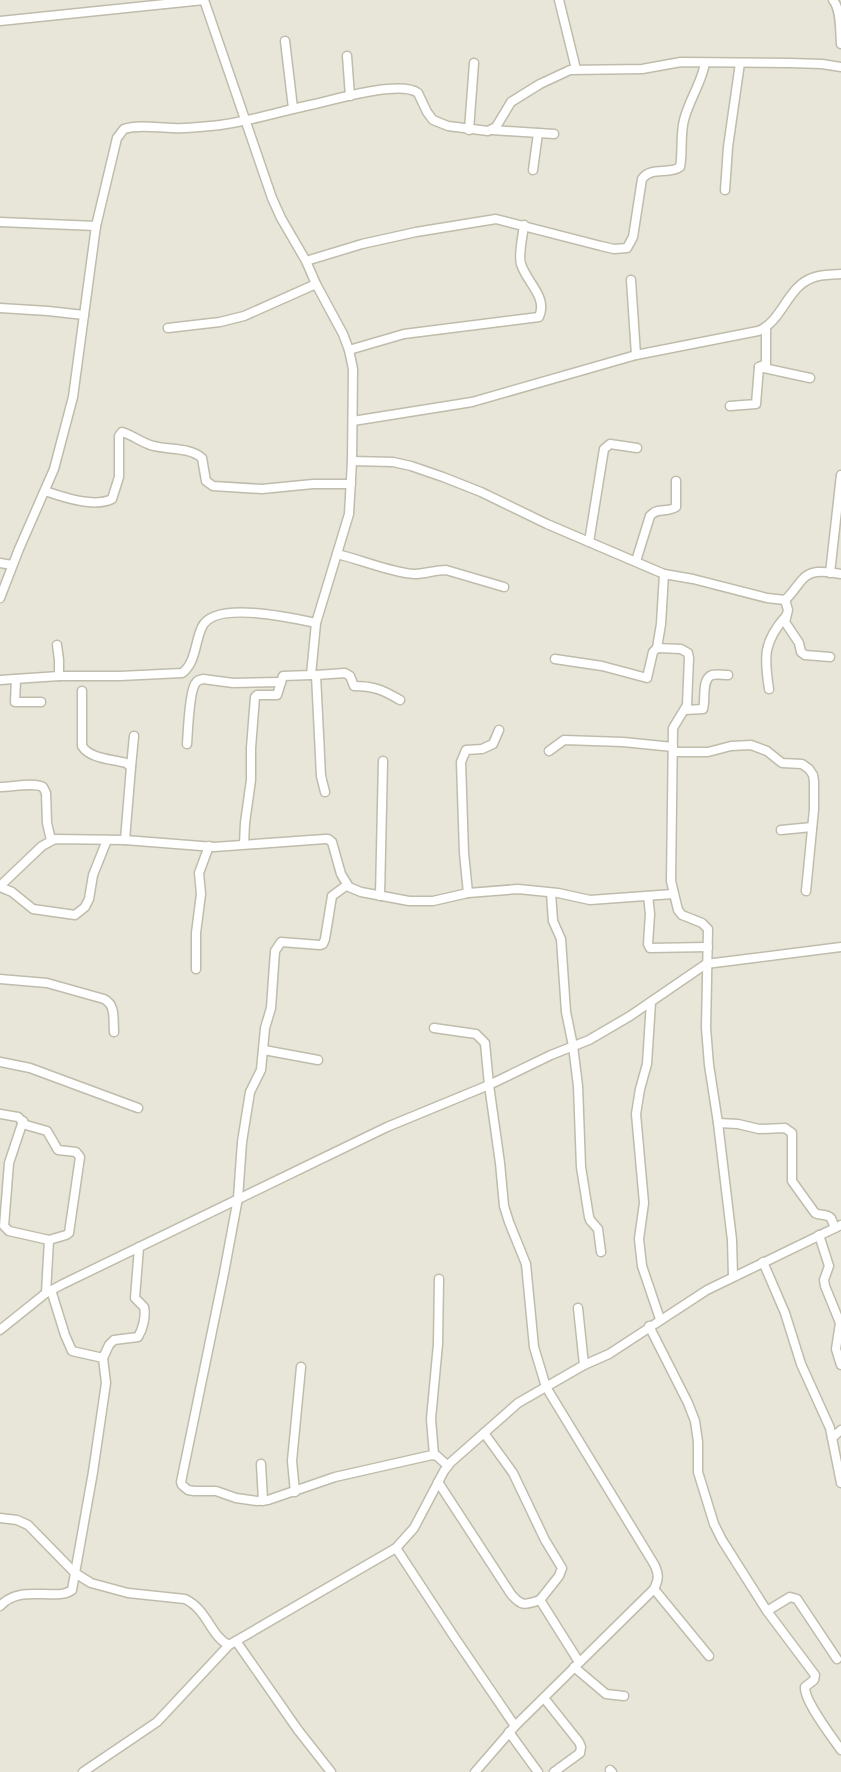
<svg xmlns="http://www.w3.org/2000/svg" width="841" height="1772" font-family="'Golos Text',sans-serif">
  <rect width="100%" height="100%" fill="#f4f3ea"/>
  <rect fill="#e8e6d8" x="0" y="0" width="841" height="1772"/>
  <g fill="none" stroke-linecap="round" stroke-linejoin="round">
    <g stroke="#c0bcac" stroke-width="11">
      <g id="street">
        <polyline points="559,0 576,69"/>
        <path d="M833 0C841 9 840 31 841 44"/>
        <polyline points="0,21 204,0"/>
        <polyline points="285,41 293,108"/>
        <polyline points="347,56 350,96"/>
        <polyline points="469,130 474,63"/>
        <polyline points="492,130 554,134"/>
        <polyline points="533,170 538,133"/>
        <polyline points="725,190 728,147 740,63"/>
        <polyline points="0,222 96,226"/>
        <path d="M306 261 362 244 416 232 496 219 601 246 614 249 627 248 633 237 642 179C651 166 669 175 680 167 683 152 680 135 684 120 689 100 702 82 705 63"/>
        <polyline points="631,280 636,355"/>
        <polyline points="0,308 48,311 84,315"/>
        <polyline points="168,328 220,322 244,316 316,284"/>
        <path d="M349 350 404 334 539 317C548 297 527 283 521 264 518 255 523 235 524 225"/>
        <polyline points="759,367 810,378"/>
        <polyline points="730,406 756,404 759,367 766,364 766,328"/>
        <path d="M353 421 472 402 636 355 758 331C782 322 787 287 812 278 821 274 832 275 841 274"/>
        <path d="M352 461 393 462 411 466 443 477 481 492 547 524 664 574 693 579 767 598 785 600C792 594 795 588 801 581 811 568 826 572 841 574"/>
        <path d="M45 491C63 497 94 508 112 499L119 477V436L122 432C133 435 143 444 154 446 169 450 189 447 202 458L206 481 213 486 262 489 313 484H351"/>
        <polyline points="589,542 604,449 610,444 637,448"/>
        <path d="M337 554C359 559 392 573 414 574 425 574 435 570 446 570L504 587"/>
        <path d="M636 561 650 516C657 507 667 513 676 507V481"/>
        <polyline points="0,563 12,565"/>
        <polyline points="830,573 841,475"/>
        <polyline points="664,574 661,624 657,648 681,649 688,653 689,658 687,705 673,728 671,881 678,910 682,915 702,923 708,929 706,1028 709,1065 718,1123 732,1240 733,1276"/>
        <path d="M0 598 19 549 54 469 73 397 96 226 117 138 124 129C139 124 158 128 174 128 186 129 199 127 211 126 246 123 280 111 315 104 336 99 401 80 418 93L427 112 433 120 448 126 488 131 496 127 511 102 540 84 570 70 642 69 681 62 790 63 822 64 841 67"/>
        <polyline points="785,600 788,610 785,622 799,643 801,652 805,655 830,657"/>
        <polyline points="57,645 59,660 59,676"/>
        <polyline points="555,659 602,666 647,678 653,652 657,648"/>
        <polyline points="311,675 316,675 321,776 325,792"/>
        <path d="M316 675 345 673 350 676 354 686C374 686 383 690 400 700"/>
        <polyline points="16,679 15,702 41,702"/>
        <path d="M0 680 59 676H120L182 673C196 663 195 641 202 627 214 600 293 618 316 623L349 514 352 461 353 369 349 350 343 334 316 284 306 261 281 218 272 198 204 0"/>
        <path d="M769 689C764 657 763 642 786 616"/>
        <path d="M82 691V746C90 759 112 759 126 763L131 767 125 840"/>
        <path d="M685 710 703 709C706 700 701 679 712 675 716 674 723 675 728 675"/>
        <path d="M187 744C188 731 189 694 195 684 197 680 199 680 203 679L233 683 281 682"/>
        <polyline points="549,751 564,740 623,742 673,747"/>
        <polyline points="673,752 708,752 731,746 751,745 767,751 782,763 802,764 809,769 813,775 814,781 814,809 806,891"/>
        <polyline points="131,767 134,736"/>
        <path d="M0 787C12 787 34 782 43 787L46 793 47 823 51 840"/>
        <polyline points="781,830 812,827"/>
        <polyline points="244,844 245,823 251,780 251,748 255,697 257,695 277,695 283,676 311,675 316,623"/>
        <polyline points="347,885 332,896 325,939 323,944 320,945 281,942 275,951 271,1008 265,1028 261,1070 250,1092 242,1142 238,1198 224,1273 181,1482 182,1485 188,1490 194,1491 216,1491 236,1498 257,1501 268,1500 335,1477 432,1455 437,1456 448,1466"/>
        <polyline points="0,886 42,846 55,839 125,840 214,847 325,839 328,839 332,842 341,874 349,887 361,892 409,901 433,901 468,893 518,889 558,893 590,900 673,894"/>
        <polyline points="0,887 12,892 33,909 75,915 85,907 89,899 93,875 107,840"/>
        <polyline points="468,893 464,853 461,762 466,750 482,749 493,744 499,730"/>
        <polyline points="551,893 553,921 561,939 566,1012 573,1046 578,1086 581,1167 589,1217 590,1220 598,1229 601,1252"/>
        <polyline points="380,896 383,761"/>
        <polyline points="648,896 650,914 648,944 650,948 708,947"/>
        <polyline points="196,969 196,933 201,894 199,873 209,846"/>
        <path d="M0 979 47 983 104 999C116 1005 113 1019 114 1032"/>
        <polyline points="651,1002 647,1064 640,1089 636,1114 644,1203 639,1239 642,1266 660,1319"/>
        <path d="M434 1028 476 1034 485 1043 489 1085 500 1163 504 1206 509 1222 526 1264 534 1347 546 1387 654 1564C659 1574 659 1579 654 1589L515 1726 475 1772"/>
        <polyline points="264,1050 318,1060"/>
        <polyline points="0,1062 30,1068 138,1108"/>
        <polyline points="0,1114 18,1117 26,1125 47,1131 58,1150 76,1152 80,1157 69,1233 66,1235 49,1240 46,1293"/>
        <polyline points="23,1121 9,1163 4,1226 9,1231 49,1240"/>
        <path d="M718 1123 738 1124 759 1129 785 1128 792 1133V1181L815 1213C820 1216 826 1213 831 1218L835 1228"/>
        <polyline points="819,1235 829,1266 824,1280 825,1286 840,1323 836,1349 841,1365"/>
        <polyline points="763,1262 785,1313 801,1364 830,1428 841,1483"/>
        <polyline points="51,1290 65,1335 72,1351 103,1358"/>
        <polyline points="578,1308 584,1365"/>
        <path d="M649 1326 688 1403 695 1421 698 1442V1472L714 1524 722 1540 767 1611 815 1675 814 1680 805 1687C804 1701 832 1737 841 1750"/>
        <polyline points="0,1330 46,1293 63,1284 387,1127 489,1085 551,1055 589,1040 630,1016 706,964 841,947"/>
        <polyline points="484,1433 513,1473 545,1540 562,1568 559,1576 540,1600"/>
        <polyline points="832,1438 841,1430"/>
        <polyline points="434,1455 431,1419 438,1344 439,1279"/>
        <polyline points="261,1464 263,1501"/>
        <path d="M438 1482 511 1594C522 1607 525 1605 540 1600L579 1662"/>
        <polyline points="295,1492 292,1461 301,1367"/>
        <path d="M0 1518 17 1520 28 1525 75 1573 91 1583 128 1593 185 1599C208 1610 210 1636 229 1645L396 1548 414 1528 444 1471 450 1463 518 1403 584 1365 609 1354 707 1290 841 1225"/>
        <polyline points="396,1548 455,1638 515,1726"/>
        <polyline points="654,1589 709,1656"/>
        <path d="M0 1606C21 1583 56 1602 72 1590L93 1472 106 1383 103 1358 109 1345 114 1340 138 1337C143 1329 146 1316 144 1307L135 1298 139 1247"/>
        <polyline points="767,1611 790,1597 797,1599 837,1659"/>
        <polyline points="236,1641 298,1730 331,1772"/>
        <polyline points="574,1667 606,1694 624,1696"/>
        <polyline points="544,1698 579,1742 581,1747 580,1753 554,1772"/>
        <polyline points="509,1732 538,1772"/>
        <polyline points="610,1770 612,1772"/>
        <polyline points="83,1772 157,1722 229,1645"/>
      </g>
    </g>
    <use href="#street" stroke="#fff" stroke-width="8"/>
  </g>
</svg>
